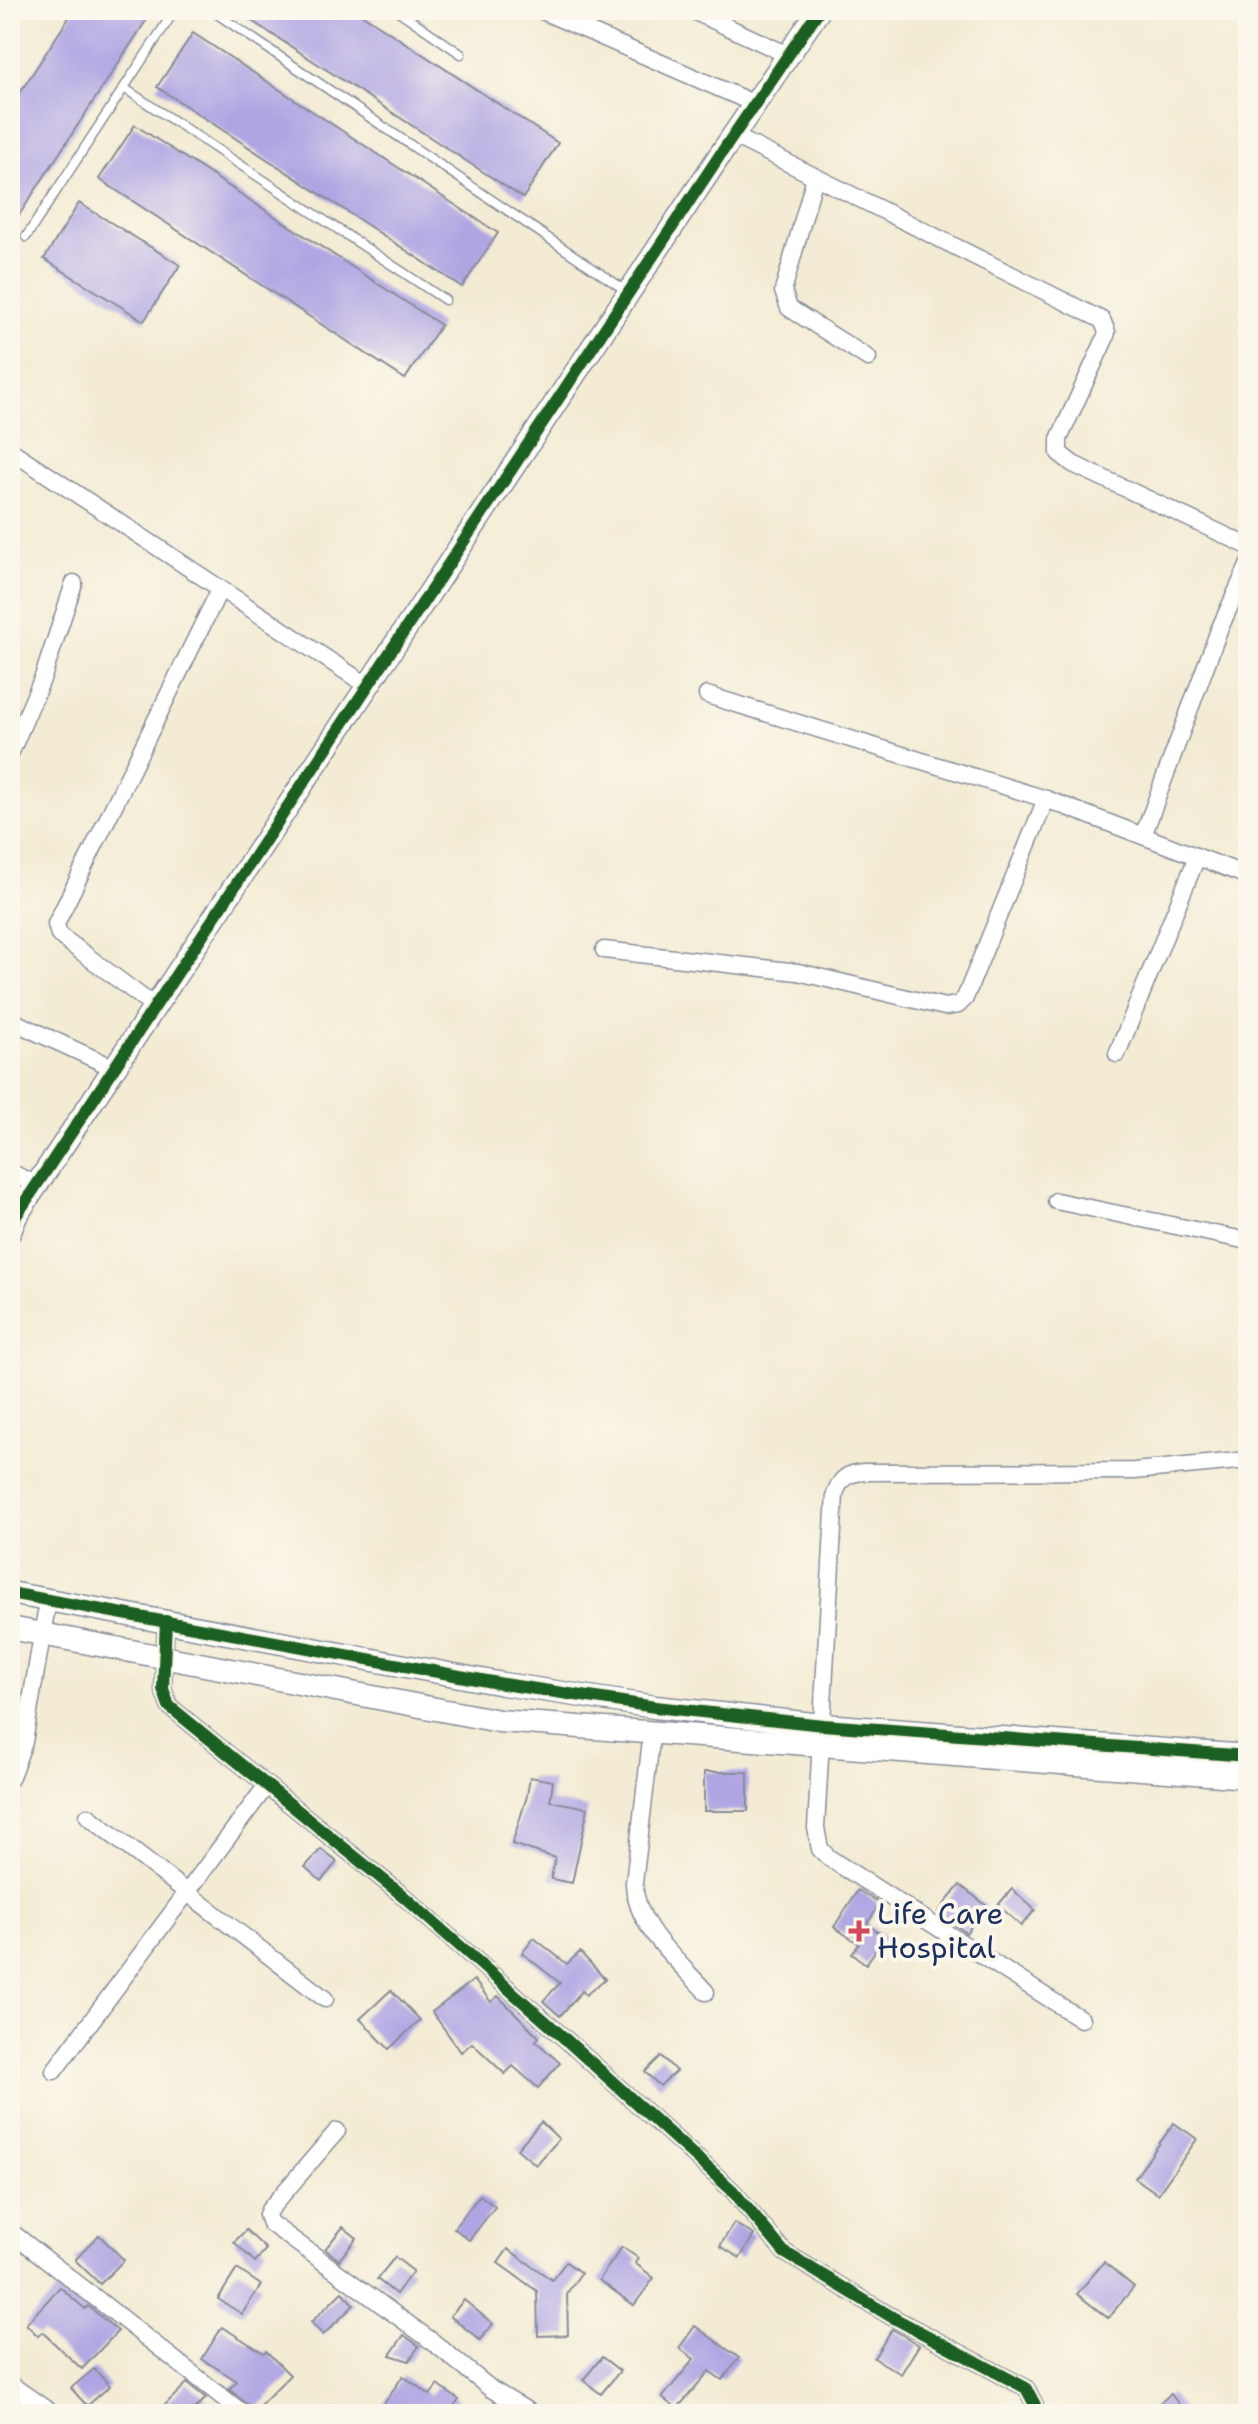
<svg xmlns="http://www.w3.org/2000/svg" width="1258" height="2424" font-family="'Shantell Sans',sans-serif">
  <rect width="100%" height="100%" fill="#fbf7ec"/>
  <filter id="ink" filterUnits="userSpaceOnUse"><feTurbulence type="fractalNoise" baseFrequency=".0125" numOctaves="2"/><feDisplacementMap in="SourceGraphic" scale="16" xChannelSelector="R" yChannelSelector="G"/><feConvolveMatrix kernelMatrix="1 2 1 2 8 2 1 2 1" color-interpolation-filters="sRGB"/></filter>
  <filter id="wash" filterUnits="userSpaceOnUse"><feTurbulence type="fractalNoise" baseFrequency=".006" numOctaves="4" result="noise"/><feDisplacementMap in="SourceGraphic" scale="32" xChannelSelector="R" yChannelSelector="G"/><feGaussianBlur stdDeviation="1.8" result="paint"/><feColorMatrix in="noise" values="0 0 0 0 0 0 0 0 0 0 0 0 0 0 0 0 0 1.4 0 .05"/><feComposite in="paint" operator="in"/></filter>
  <g filter="url(#wash)">
    <rect width="100%" height="100%" fill="#f3ebd3"/>
    <g id="blocks">
      <g fill="#b0a5e3">
        <polygon points="74,10 153,10 10,229 10,108"/>
        <polygon points="235,10 355,10 558,143 523,198"/>
        <polygon points="193,33 498,233 462,287 157,87"/>
        <polygon points="135,125 441,325 405,379 99,179"/>
        <polygon points="79,203 180,265 144,321 44,259"/>
        <rect x="704" y="1772" width="44" height="39"/>
        <polygon points="530,1777 553,1781 550,1801 588,1808 572,1883 551,1879 555,1858 512,1844 527,1796"/>
        <polygon points="321,1849 337,1862 321,1881 305,1867"/>
        <polygon points="960,1885 987,1906 966,1933 938,1912"/>
        <polygon points="1012,1889 1035,1910 1021,1926 998,1905"/>
        <polygon points="858,1890 880,1904 867,1924 885,1937 866,1964 852,1954 859,1944 834,1927"/>
        <polygon points="534,1938 567,1964 580,1952 605,1979 586,1995 582,1991 560,2016 543,2001 560,1983 522,1953"/>
        <polygon points="474,1980 491,2002 498,1996 539,2037 536,2041 560,2063 538,2088 513,2066 505,2074 472,2043 461,2052 432,2012"/>
        <polygon points="391,1990 420,2020 389,2049 360,2019"/>
        <polygon points="661,2056 676,2071 660,2086 645,2072"/>
        <polygon points="541,2122 559,2139 536,2165 517,2149"/>
        <polygon points="1174,2123 1197,2139 1158,2194 1135,2178"/>
        <polygon points="480,2195 495,2207 469,2240 454,2228"/>
        <polygon points="734,2223 754,2235 740,2258 720,2246"/>
        <polygon points="343,2227 357,2238 339,2260 325,2249"/>
        <polygon points="246,2230 266,2249 255,2262 234,2242"/>
        <polygon points="99,2235 124,2260 100,2284 75,2260"/>
        <polygon points="622,2247 638,2258 635,2263 654,2278 634,2305 599,2280"/>
        <polygon points="508,2249 552,2280 566,2262 581,2273 567,2293 568,2335 538,2336 537,2291 498,2263"/>
        <polygon points="395,2257 413,2271 396,2294 377,2279"/>
        <polygon points="1104,2262 1134,2287 1108,2318 1077,2294"/>
        <polygon points="237,2269 261,2285 242,2314 218,2299"/>
        <polygon points="60,2287 85,2309 88,2306 118,2331 82,2369 42,2332 38,2336 26,2324"/>
        <polygon points="342,2292 354,2305 323,2335 311,2322"/>
        <polygon points="464,2300 493,2324 480,2340 450,2316"/>
        <polygon points="695,2326 739,2358 722,2380 709,2371 677,2409 662,2398 694,2359 679,2348"/>
        <polygon points="222,2327 264,2353 266,2351 290,2375 254,2411 229,2389 237,2381 202,2359"/>
        <polygon points="892,2329 919,2345 901,2374 874,2358"/>
        <polygon points="404,2335 419,2346 409,2361 390,2355"/>
        <polygon points="602,2357 620,2371 601,2394 583,2380"/>
        <polygon points="94,2369 110,2386 87,2406 71,2388"/>
        <polygon points="403,2376 430,2395 438,2385 459,2400 449,2414 376,2414"/>
        <polygon points="187,2383 206,2398 190,2414 156,2414"/>
        <polygon points="1171,2394 1186,2414 1146,2414"/>
      </g>
    </g>
  </g>
  <g filter="url(#ink)">
    <use href="#blocks" fill-opacity="0" stroke="#878d98" stroke-width="2"/>
    <g fill="none" stroke-linecap="round" stroke-linejoin="round">
      <g stroke="#878d98" stroke-width="11">
        <g id="lane">
          <polyline points="211,10 628,292"/>
          <polyline points="397,10 461,54"/>
          <polyline points="124,88 445,300"/>
          <polyline points="26,237 175,10"/>
        </g>
      </g>
      <g stroke="#878d98" stroke-width="19">
        <g id="street">
          <polyline points="540,10 755,104"/>
          <polyline points="691,10 788,55"/>
          <polyline points="734,136 1102,320 1107,332 1105,339 1059,439 1059,453 1073,464 1248,546"/>
          <polyline points="815,177 783,291 789,308 868,358"/>
          <polyline points="10,450 368,686"/>
          <polyline points="707,695 1046,799 1248,876"/>
          <polyline points="10,754 43,677 74,583"/>
          <polyline points="1143,836 1219,630 1248,566"/>
          <polyline points="604,950 798,972 945,1007 958,1005 965,998 1046,799"/>
          <polyline points="155,1007 59,935 56,924 220,589"/>
          <polyline points="10,1020 114,1068"/>
          <polyline points="1117,1054 1197,857"/>
          <polyline points="10,1172 37,1185"/>
          <polyline points="1056,1201 1248,1241"/>
          <polyline points="166,1621 163,1689 169,1706 402,1895 562,2036 733,2191 784,2252 892,2317 1026,2388 1035,2405 1034,2414"/>
          <path d="M652 1732 634 1883C636 1928 678 1960 706 1992"/>
          <polyline points="10,1779 24,1742 48,1600"/>
          <polyline points="88,1816 325,1999"/>
          <path d="M1081 2019 829 1858 820 1849 816 1828 835 1494C840 1478 848 1473 864 1472L1134 1471 1248 1460"/>
          <polyline points="54,2071 267,1785"/>
          <polyline points="337,2131 269,2210 267,2215 270,2223 433,2342 491,2389 533,2414"/>
          <polyline points="10,2231 244,2414"/>
          <polyline points="10,2384 53,2414"/>
        </g>
      </g>
      <g stroke="#878d98" stroke-width="25">
        <g id="secondary">
          <polyline points="10,1231 16,1216 720,155 819,10"/>
          <polyline points="10,1593 503,1684 655,1707 823,1725 1248,1756"/>
          <polyline points="10,1628 499,1721 1248,1777"/>
        </g>
      </g>
      <use href="#lane" stroke="#fff" stroke-width="8"/>
      <use href="#street" stroke="#fff" stroke-width="16"/>
      <use href="#secondary" stroke="#fff" stroke-width="22"/>
      <g stroke="#fbf7ec" stroke-width="17">
        <g id="cycleway">
          <polyline points="10,1231 16,1216 720,155 819,10"/>
          <polyline points="10,1593 503,1684 655,1707 823,1725 1248,1756"/>
          <polyline points="166,1621 163,1689 169,1706 402,1895 562,2036 733,2191 784,2252 892,2317 1026,2388 1035,2405 1034,2414"/>
        </g>
      </g>
      <use href="#cycleway" stroke="#1b5e20" stroke-width="12"/>
    </g>
  </g>
  <path fill="#d1495b" stroke="#fbf7ec" stroke-width="3" d="M855 1919h8v8h8v8h-8v8h-8v-8h-8v-8h8z"/>
  <g text-anchor="middle" stroke-width="8" stroke-linejoin="round" paint-order="stroke">
    <g font-size="30" fill="#1b2f5e" stroke="#fbf7ec" text-anchor="start">
      <text x="877" y="1924">Life Care<tspan x="877" dy="34">Hospital</tspan></text>
    </g>
  </g>
  <rect width="1258" height="2424" fill="none" stroke="#fbf7ec" stroke-width="40"/>
</svg>
